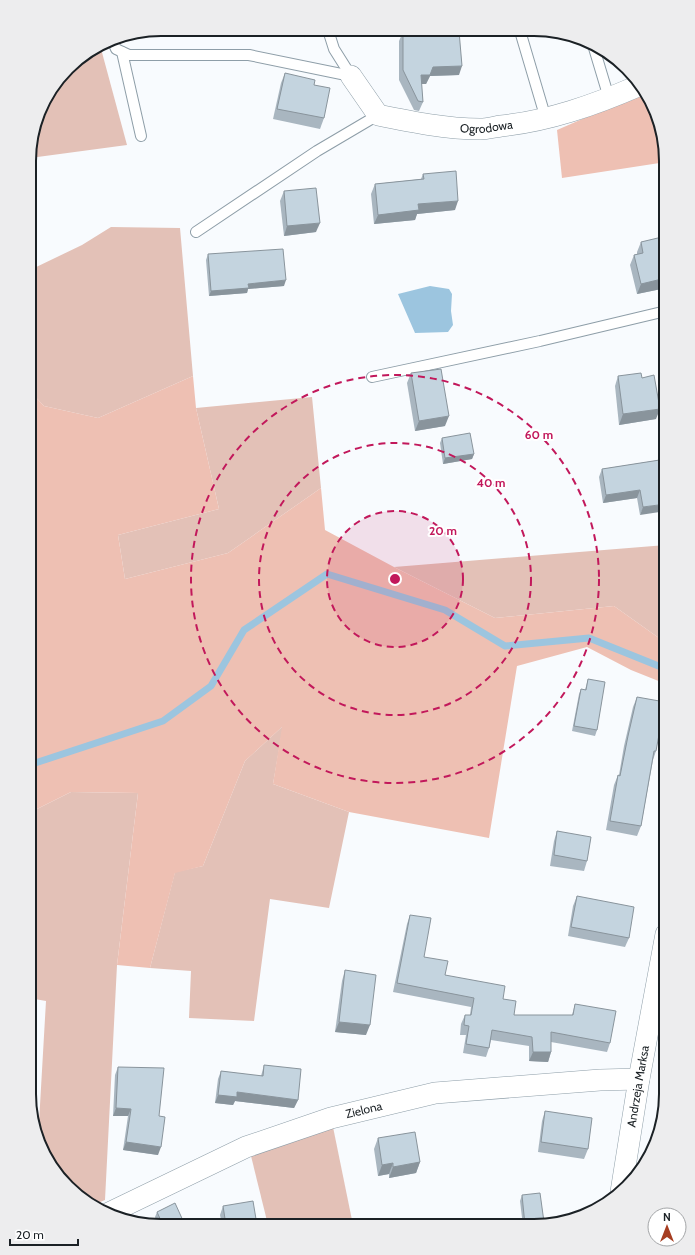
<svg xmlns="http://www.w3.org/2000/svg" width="695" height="1255" font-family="Cabin,sans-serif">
  <rect width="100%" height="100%" fill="#f8fbfe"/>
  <g fill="#e3c1b7">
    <polygon points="100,45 127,145 30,158 30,144 43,102 74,62"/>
    <polygon points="111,227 180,228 193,376 98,418 44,406 30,391 30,270 82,245"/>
    <polygon points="312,397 321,488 228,553 125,579 118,535 219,509 196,408"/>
    <polygon points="666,545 666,643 614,606 495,618 394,567"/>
    <polygon points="283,726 273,784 349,812 329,908 270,899 254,1021 189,1018 191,971 150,968 175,872 203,866 245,761"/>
    <polygon points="71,792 138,793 117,965 105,1200 93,1205 74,1193 38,1140 46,1001 29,998 29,813"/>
    <polygon points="333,1127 353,1225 268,1225 251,1156"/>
  </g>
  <g fill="#eec0b3">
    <polygon points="642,93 659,118 666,162 562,178 557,130"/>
    <polygon points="193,376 196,408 219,509 118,535 125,579 228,553 321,488 325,530 394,567 495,618 614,606 666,643 666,684 631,670 587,647 517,666 489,838 349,812 273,784 282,727 245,761 203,866 175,873 150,968 117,965 138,793 71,792 29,813 30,391 44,406 98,418"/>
  </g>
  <polygon fill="#9cc5df" points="430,286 449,289 452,294 451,311 453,325 448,332 415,333 398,294"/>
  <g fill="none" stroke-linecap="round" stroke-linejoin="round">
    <polyline stroke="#9cc5df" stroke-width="7" points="29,765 163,721 211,686 244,630 327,574 445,610 505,646 589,638 666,669"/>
    <g stroke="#8e9ea8" stroke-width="12">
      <g id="lane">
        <polyline points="328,30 334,49 351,76"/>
        <polyline points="520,31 546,119"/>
        <polyline points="112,39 116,49 129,55 249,55 351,76"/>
        <polyline points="594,48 609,98"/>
        <polyline points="122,52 141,136"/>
        <polyline points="196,232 317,151 378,115"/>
        <polyline points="372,377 540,341 666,311"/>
      </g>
    </g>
    <g stroke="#8e9ea8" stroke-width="22">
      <g id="street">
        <path id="s1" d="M351 76 378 115C412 122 446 129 480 129 487 129 494 127 501 126 549 121 594 105 638 86"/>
        <path id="s2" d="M621 1192 639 1079 666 934"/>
        <path id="s3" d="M107 1214 246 1147 331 1118 435 1093 600 1080 639 1079"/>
      </g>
    </g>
    <use href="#lane" stroke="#fff" stroke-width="10"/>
    <use href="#street" stroke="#fff" stroke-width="21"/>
  </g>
  <g fill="#a9b6c0">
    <polygon points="426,31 459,31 459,75 430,76 426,84 421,84 423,102 419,111 414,110 399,80 399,41 403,32 426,32"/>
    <polygon points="285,73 314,85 324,118 320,129 273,119 281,83"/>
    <polygon points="423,174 455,210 417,214 415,220 374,224 371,194 375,184 421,179"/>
    <polygon points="284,191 316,232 284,236 280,201"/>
    <polygon points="641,242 666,254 666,288 637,294 630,265 634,255 637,254 637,252"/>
    <polygon points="208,254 284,286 248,289 247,293 209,296 206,260"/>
    <polygon points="411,373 445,426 415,431 407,383"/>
    <polygon points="618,376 642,378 656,419 619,425 615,386"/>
    <polygon points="442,438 474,454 472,459 443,464 440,443"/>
    <polygon points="666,459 640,515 637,498 603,503 599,477 602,469"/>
    <polygon points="588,679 597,730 595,736 572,731 579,694 581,689 585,690"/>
    <polygon points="637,697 656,751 653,760 641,826 637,836 606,830 614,785 618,775 619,775 624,746 633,707"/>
    <polygon points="557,831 587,861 584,871 550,866 554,841"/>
    <polygon points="577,896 629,938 625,947 568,936 573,906"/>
    <polygon points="410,915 424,957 445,975 503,999 514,1015 572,1015 575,1004 610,1043 607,1052 551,1042 551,1052 548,1062 529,1061 529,1046 491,1040 489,1048 486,1057 463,1053 466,1035 460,1035 461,1024 465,1015 470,1015 471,1007 393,992 407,924"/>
    <polygon points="345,970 366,1035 335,1032 342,981"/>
    <polygon points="264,1065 298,1100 294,1108 235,1101 233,1105 215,1103 218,1079 221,1071 261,1076"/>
    <polygon points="118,1067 159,1116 158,1155 123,1150 128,1116 113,1116 115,1075"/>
    <polygon points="545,1111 588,1149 584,1159 538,1152 542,1121"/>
    <polygon points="378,1138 420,1162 416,1173 389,1178 389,1174 378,1176 374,1149"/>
    <polygon points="522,1195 544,1222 543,1225 534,1226 523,1226 520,1201"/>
    <polygon points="223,1206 257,1225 222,1225 220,1215"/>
    <polygon points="157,1212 185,1225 158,1225 155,1217"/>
  </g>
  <g fill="#89949c">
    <polygon points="194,29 218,29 217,30 194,30"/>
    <polygon points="462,66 459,75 430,76 426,84 417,84 421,75 433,67"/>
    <polygon points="458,201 455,210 417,214 415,220 374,224 378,215 418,204"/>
    <polygon points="320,223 316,232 284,236 287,226"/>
    <polygon points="666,278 666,288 637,294 641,284"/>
    <polygon points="286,280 284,286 248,289 247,293 209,296 211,291 248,284"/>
    <polygon points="660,409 656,419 619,425 623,414"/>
    <polygon points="449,416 445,426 415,431 419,421"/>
    <polygon points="474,454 472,459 443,464 445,458"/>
    <polygon points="640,490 637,498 603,503 606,495"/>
    <polygon points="666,504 666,511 640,515 643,507"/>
    <polygon points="339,1022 370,1025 366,1035 335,1032"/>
    <polygon points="533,1052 551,1052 548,1062 529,1061"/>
    <polygon points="237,1092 298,1100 294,1108 235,1101 233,1105 215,1103 218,1095"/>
    <polygon points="116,1108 131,1109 128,1116 113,1116"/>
    <polygon points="126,1142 161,1147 158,1155 123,1150"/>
    <polygon points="420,1162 416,1173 389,1178 393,1167"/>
    <polygon points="393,1163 389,1174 378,1176 382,1165"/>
    <polygon points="544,1222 543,1225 534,1226 525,1226 525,1225"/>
  </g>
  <g fill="#c4d4df" stroke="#89949c">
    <polygon points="430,31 459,31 462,66 433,67 430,75 421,75 423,102 418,101 403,70 403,32 430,32"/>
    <polygon points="285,73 315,80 314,85 330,88 324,118 277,109"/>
    <polygon points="456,171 458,201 418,204 419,210 378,215 375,184 424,179 423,174"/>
    <polygon points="316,188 320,223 287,226 284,191"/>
    <polygon points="662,237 666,254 666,278 641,284 634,255 643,253 641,242"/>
    <polygon points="283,249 286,280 248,284 249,288 211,291 208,254"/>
    <polygon points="441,369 449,416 419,421 411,373"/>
    <polygon points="641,373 642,378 654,375 660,409 623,414 618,376"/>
    <polygon points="470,433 474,454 445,458 442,438"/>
    <polygon points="666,459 666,504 643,507 640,490 606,495 602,469"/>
    <polygon points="588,679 605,682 597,730 574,726 581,689 586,690"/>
    <polygon points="637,697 665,702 656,751 654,751 641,826 610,821 618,775 620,776 628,736"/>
    <polygon points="557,831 591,837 587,861 554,855"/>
    <polygon points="577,896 634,907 629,938 571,927"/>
    <polygon points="410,915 431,918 424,957 448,961 445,975 505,986 503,999 516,1001 514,1015 573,1015 575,1004 616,1011 610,1043 551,1032 551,1052 533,1052 532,1037 492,1030 489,1048 466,1044 469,1026 464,1025 465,1015 471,1015 474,998 397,983"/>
    <polygon points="345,970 376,975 370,1025 339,1022"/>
    <polygon points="264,1065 301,1069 298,1100 237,1092 237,1097 218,1095 221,1071 263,1076"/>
    <polygon points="118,1067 164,1068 159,1116 165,1117 161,1147 126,1142 131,1109 116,1108"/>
    <polygon points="545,1111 592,1118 588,1149 541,1142"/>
    <polygon points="415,1132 420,1162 393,1167 393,1163 382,1165 378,1138"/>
    <polygon points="540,1193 544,1222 525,1225 522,1195"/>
    <polygon points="253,1201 257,1225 226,1225 223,1206"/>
    <polygon points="175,1203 185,1225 163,1225 157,1212"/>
  </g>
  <circle cx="395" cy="579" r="68" fill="#c2185b" fill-opacity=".12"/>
  <g fill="none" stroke="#c2185b" stroke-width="2" stroke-dasharray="7 5">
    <circle cx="395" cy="579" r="68"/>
    <circle cx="395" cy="579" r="136"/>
    <circle cx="395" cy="579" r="204"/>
  </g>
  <g text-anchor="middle" stroke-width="4" stroke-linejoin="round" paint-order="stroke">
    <g font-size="12" fill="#1b2125" stroke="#fff">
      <text dy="4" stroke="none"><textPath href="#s1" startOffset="157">Ogrodowa</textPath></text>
      <text dy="4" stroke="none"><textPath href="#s2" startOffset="107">Andrzeja Marksa</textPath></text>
      <text dy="4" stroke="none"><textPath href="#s3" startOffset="278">Zielona</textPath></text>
    </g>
  </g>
  <path d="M0 0H695V1255H0ZM161 36H534A125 125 0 0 1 659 161V1094A125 125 0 0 1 534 1219H161A125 125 0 0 1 36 1094V161A125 125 0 0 1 161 36Z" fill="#ededee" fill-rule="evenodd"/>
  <path fill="none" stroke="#1b2125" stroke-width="2" d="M161 36H534A125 125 0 0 1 659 161V1094A125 125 0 0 1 534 1219H161A125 125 0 0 1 36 1094V161A125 125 0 0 1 161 36Z"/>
  <circle cx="395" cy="579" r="6" fill="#c2185b" stroke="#fff" stroke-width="2"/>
  <g font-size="12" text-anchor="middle" font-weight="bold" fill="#c2185b" stroke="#fff" stroke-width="4" stroke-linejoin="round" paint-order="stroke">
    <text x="539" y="439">60 m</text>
    <text x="491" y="487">40 m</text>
    <text x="443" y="535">20 m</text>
  </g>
  <g transform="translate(667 1227)"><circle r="19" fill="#ffffff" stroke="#a4a6a8"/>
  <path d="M0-3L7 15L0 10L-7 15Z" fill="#a63d21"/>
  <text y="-6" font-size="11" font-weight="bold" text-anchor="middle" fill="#1b2125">N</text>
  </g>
  <path d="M10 1239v6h68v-6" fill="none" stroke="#1b2125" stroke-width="2"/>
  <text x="16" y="1239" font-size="12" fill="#1b2125" stroke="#ffffff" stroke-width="3" paint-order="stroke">20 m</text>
</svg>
